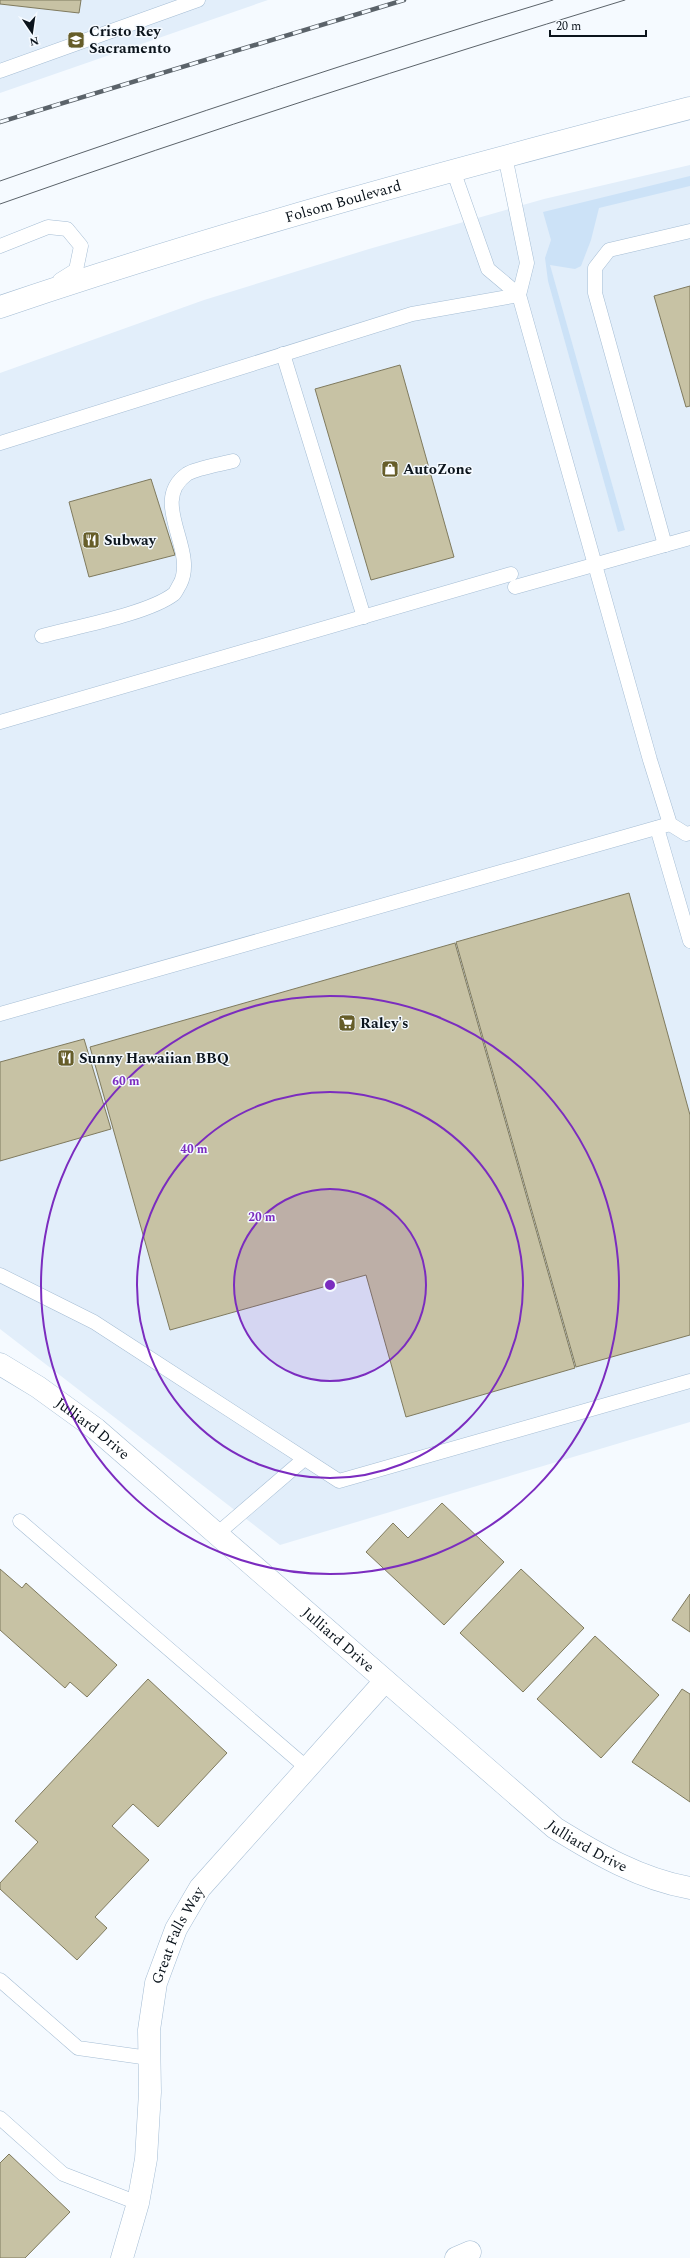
<svg xmlns="http://www.w3.org/2000/svg" width="690" height="2258" font-family="Spectral,serif">
  <rect width="100%" height="100%" fill="#f5faff"/>
  <g fill="#e2eefa">
    <polygon points="0,0 268,0 0,93"/>
    <polygon points="690,165 690,1422 280,1545 0,1329 0,373 204,300 369,249 544,199"/>
  </g>
  <polygon fill="#cce2f7" points="690,176 690,186 599,208 591,240 581,266 575,269 550,265 625,530 618,532 548,281 545,258 551,240 543,212"/>
  <g fill="#c7c2a4" stroke="#7f7a5e">
    <polygon points="0,0 81,0 79,13 0,4"/>
    <polygon points="690,286 690,406 686,407 654,296"/>
    <polygon points="400,365 454,557 371,580 315,389"/>
    <polygon points="151,479 175,555 89,577 69,502"/>
    <polygon points="629,893 690,1115 690,1335 576,1367 456,942"/>
    <polygon points="455,943 575,1368 406,1417 366,1275 170,1330 90,1047"/>
    <polygon points="84,1039 111,1129 0,1161 0,1062"/>
    <polygon points="442,1503 504,1562 444,1625 366,1552 393,1523 408,1538"/>
    <polygon points="0,1569 22,1588 26,1583 117,1665 87,1697 70,1682 65,1688 0,1630"/>
    <polygon points="521,1569 584,1628 523,1692 460,1633"/>
    <polygon points="690,1594 690,1632 672,1620"/>
    <polygon points="595,1636 659,1695 601,1758 537,1699"/>
    <polygon points="148,1679 227,1753 158,1827 133,1804 112,1826 149,1860 95,1917 107,1928 77,1960 0,1889 0,1883 38,1842 15,1821"/>
    <polygon points="682,1689 690,1694 690,1802 632,1762"/>
    <polygon points="9,2154 70,2212 25,2258 0,2258 0,2163"/>
  </g>
  <g fill="none" stroke-linecap="round" stroke-linejoin="round">
    <g stroke="#a5bdd4" stroke-width="15">
      <g id="service">
        <polyline points="0,71 198,0"/>
        <polyline points="505,156 527,263 519,295 650,760 670,824 686,834 690,833"/>
        <polyline points="453,170 488,269 519,295"/>
        <polyline points="0,246 48,227 67,229 81,246 76,270 60,280"/>
        <polyline points="283,354 364,617"/>
        <polyline points="0,443 412,314 519,295"/>
        <polyline points="665,545 595,293 595,268 609,250 690,231"/>
        <polyline points="515,587 690,538"/>
        <path d="M42 636C75 627 148 614 174 594 176 592 178 587 180 584 198 549 148 502 187 474 196 468 222 464 233 461"/>
        <polyline points="0,722 511,574"/>
        <polyline points="657,828 690,941"/>
        <polyline points="0,1014 670,824"/>
        <polyline points="0,1275 94,1322 339,1481 690,1381"/>
        <polyline points="20,1521 307,1768"/>
        <polyline points="217,1534 303,1460"/>
        <polyline points="0,1980 78,2048 149,2058"/>
        <polyline points="0,2118 63,2174 138,2203"/>
      </g>
    </g>
    <g stroke="#a5bdd4" stroke-width="23">
      <g id="minor">
        <path id="s1" d="M122 2258 138 2203 146 2159 150 2092 149 2030 156 1983 176 1929 200 1888 385 1681"/>
        <polyline points="456,2258 470,2252"/>
      </g>
    </g>
    <g stroke="#a5bdd4" stroke-width="23">
      <g id="tertiary">
        <path id="s2" d="M0 1364 38 1387 96 1429 555 1828C597 1854 640 1879 690 1888"/>
      </g>
    </g>
    <g stroke="#a5bdd4" stroke-width="23">
      <g id="primary">
        <path id="s3" d="M0 307C227 230 458 168 690 108"/>
      </g>
    </g>
    <use href="#service" stroke="#fff" stroke-width="14"/>
    <use href="#minor" stroke="#fff" stroke-width="22"/>
    <use href="#tertiary" stroke="#fff" stroke-width="22"/>
    <use href="#primary" stroke="#fff" stroke-width="22"/>
    <g stroke="#5b636a" stroke-width="1">
      <path d="M0 181C183 117 367 56 553 0"/>
      <path d="M0 204C207 131 415 64 625 0"/>
    </g>
    <g stroke="#5b636a" stroke-width="4.5">
      <polyline id="rail" points="0,122 404,0"/>
    </g>
    <use href="#rail" stroke="#f5faff" stroke-width="3" stroke-dasharray="9" stroke-linecap="butt"/>
  </g>
  <circle cx="330" cy="1285" r="96" fill="#7b2cbf" fill-opacity=".12"/>
  <g fill="none" stroke="#7b2cbf" stroke-width="2">
    <circle cx="330" cy="1285" r="96"/>
    <circle cx="330" cy="1285" r="193"/>
    <circle cx="330" cy="1285" r="289"/>
  </g>
  <defs>
    <g id="school-square" transform="scale(0.9)"><rect x="-9" y="-9" width="18" height="18" rx="4" fill="#665d29" stroke="#f5faff"/><path d="M0-5L7-2L0 1L-7-2ZM-4 1L0 2.5L4 1V4Q0 6-4 4Z" fill="#fff"/></g>
    <g id="shop-square" transform="scale(0.9)"><rect x="-9" y="-9" width="18" height="18" rx="4" fill="#665d29" stroke="#f5faff"/><path d="M-5-2.5h2.3a2.7 3.5 0 0 1 5.4 0H5L5.5 6h-11ZM-1.5-2.5h3a1.5 2.3 0 0 0-3 0Z" fill="#fff"/></g>
    <g id="restaurant-square" transform="scale(0.9)"><rect x="-9" y="-9" width="18" height="18" rx="4" fill="#665d29" stroke="#f5faff"/><path d="M-5-6h1v4h1v-4h1v4h1v-4h1v5L-1.5 .5V6h-2V.5L-5-1ZM5-6V6H3V1.5H1.5Q1.5-4 5-6Z" fill="#fff"/></g>
    <g id="supermarket-square" transform="scale(0.9)"><rect x="-9" y="-9" width="18" height="18" rx="4" fill="#665d29" stroke="#f5faff"/><path d="M-6-5.5h2.5l.6 2H6L4.5 2H-2.5L-4.4-4H-6ZM-1.5 3.2a1.3 1.3 0 1 0 .1 0ZM3 3.2a1.3 1.3 0 1 0 .1 0Z" fill="#fff"/></g>
  </defs>
  <g fill-rule="evenodd">
    <use href="#school-square" x="76" y="40"/>
    <use href="#shop-square" x="390" y="469"/>
    <use href="#restaurant-square" x="91" y="540"/>
    <use href="#supermarket-square" x="347" y="1023"/>
    <use href="#restaurant-square" x="66" y="1058"/>
  </g>
  <g text-anchor="middle" stroke-width="3" stroke-linejoin="round" paint-order="stroke">
    <g font-size="15" font-weight="bold" fill="#0b141c" stroke="#f5faff" text-anchor="start">
      <text x="89" y="36">Cristo Rey<tspan x="89" dy="17">Sacramento</tspan></text>
      <text x="403" y="474">AutoZone</text>
      <text x="104" y="545">Subway</text>
      <text x="360" y="1028">Raley's</text>
      <text x="79" y="1063">Sunny Hawaiian BBQ</text>
    </g>
    <g font-size="15" fill="#0b141c" stroke="#f5faff">
      <text dy="5" stroke="none"><textPath href="#s3" startOffset="359">Folsom Boulevard</textPath></text>
      <text dy="5" stroke="none"><textPath href="#s2" startOffset="113">Julliard Drive</textPath></text>
      <text dy="5" stroke="none"><textPath href="#s2" startOffset="437">Julliard Drive</textPath></text>
      <text dy="5" stroke="none"><textPath href="#s2" startOffset="761">Julliard Drive</textPath></text>
      <text dy="5" stroke="none"><textPath href="#s1" startOffset="331">Great Falls Way</textPath></text>
    </g>
  </g>
  <circle cx="330" cy="1285" r="6" fill="#7b2cbf" stroke="#f5faff" stroke-width="2"/>
  <g font-size="12" text-anchor="middle" font-weight="bold" fill="#7b2cbf" stroke="#f5faff" stroke-width="3" stroke-linejoin="round" paint-order="stroke">
    <text x="126" y="1085">60 m</text>
    <text x="194" y="1153">40 m</text>
    <text x="262" y="1221">20 m</text>
  </g>
  <g transform="translate(32 32) rotate(167)" stroke="#f5faff" stroke-width="3" paint-order="stroke">
  <path d="M0-3L7 15L0 10L-7 15Z" fill="#0b141c"/>
  <text y="-6" font-size="11" font-weight="bold" text-anchor="middle" fill="#0b141c">N</text>
  </g>
  <path d="M550 30v6h96v-6" fill="none" stroke="#0b141c" stroke-width="2"/>
  <text x="556" y="30" font-size="12" fill="#0b141c" stroke="#f5faff" stroke-width="3" paint-order="stroke">20 m</text>
</svg>
